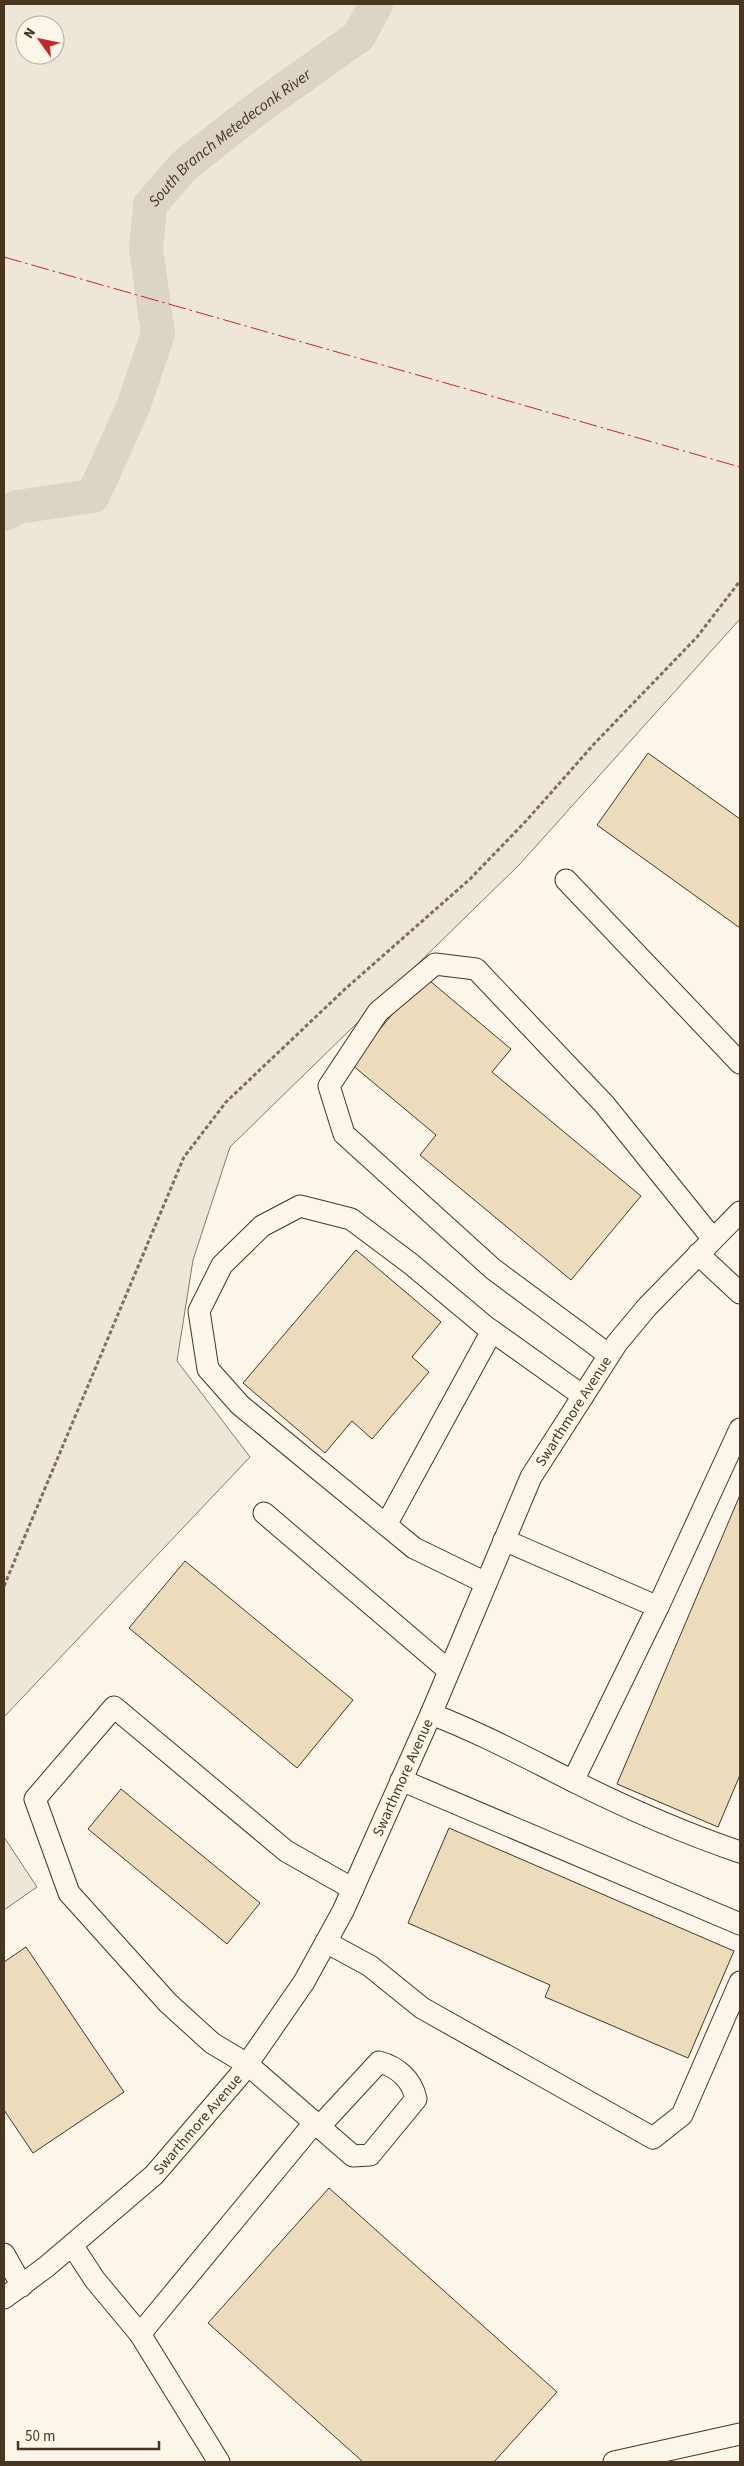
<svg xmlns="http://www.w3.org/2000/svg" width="744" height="2466" font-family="'Source Sans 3',sans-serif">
  <rect width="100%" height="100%" fill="#fbf6e9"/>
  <g fill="#ede6d9" stroke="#887966" fill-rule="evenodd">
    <path d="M4 4H740V619L519 865 230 1147 193 1260 177 1361 250 1457 4 1717ZM25 25H55V55H25Z"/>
    <polygon points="4,1837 37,1887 4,1910"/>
  </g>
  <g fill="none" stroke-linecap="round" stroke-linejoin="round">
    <path stroke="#dcd4c6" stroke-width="34" id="s1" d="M4 514 17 507 93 496 133 407 158 334 146 249 150 205 185 165 254 111 359 36 376 4"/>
  </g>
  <g fill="#ecdcbc" stroke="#4a3520">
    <polygon points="648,753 740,819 740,928 597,825"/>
    <polygon points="424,976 511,1049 492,1072 641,1196 571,1280 420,1155 436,1135 351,1064"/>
    <polygon points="356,1250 441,1322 412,1357 429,1372 372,1439 352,1421 325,1453 243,1383"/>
    <polygon points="740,1495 740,1775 718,1827 617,1784"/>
    <polygon points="185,1561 353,1700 297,1768 129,1628"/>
    <polygon points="121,1789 260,1903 227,1944 88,1829"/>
    <polygon points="449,1828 734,1951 688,2058 545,1997 550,1985 408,1923"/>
    <polygon points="26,1947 124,2092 33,2153 4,2110 4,1962"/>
    <polygon points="329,2188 557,2392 494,2462 363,2462 208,2323"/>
  </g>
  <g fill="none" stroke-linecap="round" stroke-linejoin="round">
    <g stroke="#4a3520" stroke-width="23">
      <g id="minor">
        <polyline points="566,880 740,1063"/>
        <polyline points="698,1254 740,1293"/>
        <polyline points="609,1355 493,1269 344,1134 329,1086 378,1012 435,964 476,969 605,1105 713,1239"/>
        <polyline points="264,1513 448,1670"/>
        <polyline points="386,1525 492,1331"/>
        <polyline points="504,1540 658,1607"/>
        <polyline points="486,1583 414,1548 240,1405 208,1369 199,1311 222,1265 262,1226 300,1206 351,1219 411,1264 485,1326 583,1396"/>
        <path d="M431 1714C481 1733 527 1758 575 1782 629 1809 684 1833 740 1852"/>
        <polyline points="401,1780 740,1924"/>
        <polyline points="573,1781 658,1607 740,1429"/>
        <polyline points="326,1942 370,1966 422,2008 653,2138 682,2115 740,1982"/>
        <path d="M319 2127 379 2062C398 2067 412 2080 416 2099L370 2155 353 2156 247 2064 212 2043 168 2003 69 1893 35 1799 114 1707 286 1851 353 1889"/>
        <polyline points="72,2245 95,2280 140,2334 315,2122"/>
        <polyline points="4,2254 22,2286"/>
        <path id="s2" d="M4 2298 46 2267 154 2175 239 2076 304 1982 343 1911 431 1714 531 1477 617 1343 647 1307 740 1212"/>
        <polyline points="140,2334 219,2462"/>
        <polyline points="614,2462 740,2434"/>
      </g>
    </g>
    <polyline stroke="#7f6f5c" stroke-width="3" stroke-dasharray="4 2.5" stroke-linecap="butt" points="4,1586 184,1157 226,1102 344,990 470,879 526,821 594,744 697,637 740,581"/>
    <use href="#minor" stroke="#fbf6e9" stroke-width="21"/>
    <polyline stroke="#c62828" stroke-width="1" stroke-dasharray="18 4 2.5 4" stroke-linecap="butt" points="4,257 740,467"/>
  </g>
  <g text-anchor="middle" stroke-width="4" stroke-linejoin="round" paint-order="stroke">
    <g font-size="15" fill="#4a3520" stroke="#fbf6e9">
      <text dy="5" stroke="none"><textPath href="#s2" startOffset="1071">Swarthmore Avenue</textPath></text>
      <text dy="5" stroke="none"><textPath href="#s2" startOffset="666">Swarthmore Avenue</textPath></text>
      <text dy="5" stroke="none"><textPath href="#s2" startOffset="261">Swarthmore Avenue</textPath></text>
    </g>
    <g font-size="16" font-style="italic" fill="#4a3520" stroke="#fbf6e9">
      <text dy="6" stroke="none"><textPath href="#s1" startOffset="501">South Branch Metedeconk River</textPath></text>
    </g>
  </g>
  <rect width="744" height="2466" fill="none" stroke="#4a3520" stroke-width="10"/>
  <g transform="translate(40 40) rotate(303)"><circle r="24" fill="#fbf6e9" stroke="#b4a999"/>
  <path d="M0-4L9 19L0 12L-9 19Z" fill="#c62828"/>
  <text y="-8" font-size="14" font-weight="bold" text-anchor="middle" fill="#4a3520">N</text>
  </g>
  <path d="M18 2441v8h141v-8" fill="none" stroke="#4a3520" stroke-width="2.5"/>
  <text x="25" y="2441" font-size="15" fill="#4a3520" stroke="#fbf6e9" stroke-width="4" paint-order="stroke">50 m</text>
</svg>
